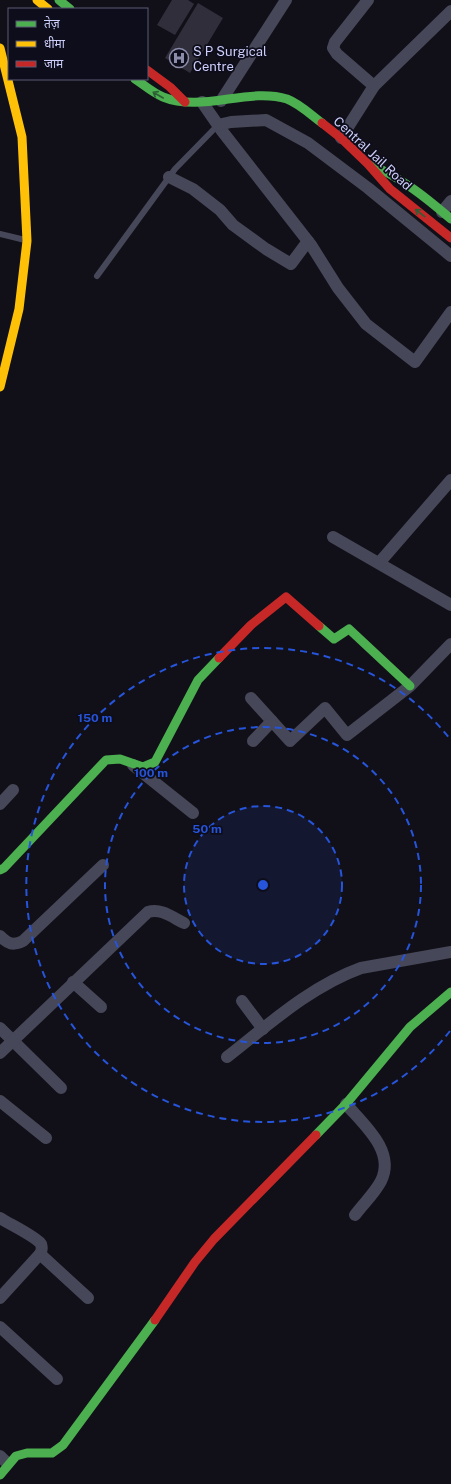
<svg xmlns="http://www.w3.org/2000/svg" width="451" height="1484" font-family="'Public Sans','Noto Sans Devanagari',sans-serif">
  <rect width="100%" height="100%" fill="#111018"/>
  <g fill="#2f2e3a">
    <polygon points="172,0 188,0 194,4 175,35 157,25"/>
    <polygon points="198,3 223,18 190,73 165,58"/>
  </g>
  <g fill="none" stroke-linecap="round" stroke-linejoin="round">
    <g stroke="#464758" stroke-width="6">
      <polyline points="0,234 25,240"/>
      <polyline points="97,276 175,169 218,125"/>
    </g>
    <g stroke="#464758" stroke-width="12">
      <polyline points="368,0 335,42 333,48 337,54 374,86"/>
      <polyline points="221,101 286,0"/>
      <polyline points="202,102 222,131 311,245 338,288 366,324 415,362 451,312"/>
      <polyline points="218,125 231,122 266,120 308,143 368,188 451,256"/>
      <polyline points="341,138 374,86 451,11"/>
      <polyline points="169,177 193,189 220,210 233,225 266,249 291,264 308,241"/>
      <polyline points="442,212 451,201"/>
      <polyline points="333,537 451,605"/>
      <polyline points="379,563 451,480"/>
      <polyline points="251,698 290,741 325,708 347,735 410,686 451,644"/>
      <polyline points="253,741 272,721"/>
      <polyline points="133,765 193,813"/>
      <polyline points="0,804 13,790"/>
      <path d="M0 936C8 944 13 946 23 941L103 865"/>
      <polyline points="73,982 101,1007"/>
      <polyline points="242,1001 263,1029"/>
      <polyline points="0,1028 61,1088"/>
      <path d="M0 1053 148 912C161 908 172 917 184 923"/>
      <path d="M227 1057C268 1025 311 986 361 968L451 952"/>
      <polyline points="0,1101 46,1138"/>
      <path d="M346 1104C363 1124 396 1151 381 1181 375 1193 363 1204 355 1215"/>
      <path d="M0 1218C9 1224 35 1236 41 1244 42 1247 42 1251 40 1254L0 1298"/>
      <polyline points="40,1254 88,1298"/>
      <polyline points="0,1327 57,1379"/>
      <polyline points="0,1456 7,1463"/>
    </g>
    <g stroke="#4caf50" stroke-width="9">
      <polyline points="59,0 70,9"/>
      <path d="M135 79C144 85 153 93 163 97 202 113 248 87 287 99 300 104 311 115 322 123"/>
      <path d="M372 165C404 180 424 196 451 219"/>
      <polyline points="319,626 334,639 349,629 410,686"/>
      <polyline points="0,870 4,868 106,760 120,759 143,767 155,762 198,680 219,658"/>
      <polyline points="316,1135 346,1104 410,1027 451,992"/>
      <polyline points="0,1475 16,1456 27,1453 52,1453 63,1445 155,1320"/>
    </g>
    <g stroke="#ffc107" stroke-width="9">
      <polyline points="37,0 48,9"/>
      <polyline points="0,48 22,137 27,241 19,309 0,387"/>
    </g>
    <g stroke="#c62828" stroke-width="9">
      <polyline points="147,70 170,87 185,102"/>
      <polyline points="322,123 341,138 368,164 390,189 451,238"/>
      <polyline points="219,658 251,625 286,597 319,626"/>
      <polyline points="155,1320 195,1262 214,1239 316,1135"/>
    </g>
  </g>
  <defs><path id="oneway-shaft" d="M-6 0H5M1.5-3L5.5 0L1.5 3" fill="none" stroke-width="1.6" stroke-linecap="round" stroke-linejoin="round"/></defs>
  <g stroke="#2d5e36">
    <use href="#oneway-shaft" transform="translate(158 95) rotate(-150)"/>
    <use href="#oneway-shaft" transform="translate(420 213) rotate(-142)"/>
  </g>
  <circle cx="263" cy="885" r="79" fill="#2654da" fill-opacity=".12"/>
  <g fill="none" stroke="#2654da" stroke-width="2" stroke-dasharray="7 5">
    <circle cx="263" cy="885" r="79"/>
    <circle cx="263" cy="885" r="158"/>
    <path d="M450 1031A237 237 0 1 1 450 739"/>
  </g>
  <defs>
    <g id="hospital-ring" transform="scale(1)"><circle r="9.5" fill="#0e0d1b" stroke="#8b8caa" stroke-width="1.5"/><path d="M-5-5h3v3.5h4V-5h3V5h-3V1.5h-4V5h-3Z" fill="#8b8caa"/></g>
  </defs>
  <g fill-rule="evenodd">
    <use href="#hospital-ring" x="179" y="58"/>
  </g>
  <g text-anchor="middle" stroke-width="3.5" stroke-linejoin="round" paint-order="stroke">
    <g font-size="13" fill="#cdcef9" stroke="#0e0d1b" text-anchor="start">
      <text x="193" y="56">S P Surgical<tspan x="193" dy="15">Centre</tspan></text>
    </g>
    <g font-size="13" fill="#cdcef9" stroke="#0e0d1b">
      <text transform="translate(373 153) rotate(43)" y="5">Central Jail Road</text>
    </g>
  </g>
  <circle cx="263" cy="885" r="6" fill="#2654da" stroke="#0e0d1b" stroke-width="2"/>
  <g font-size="12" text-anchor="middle" font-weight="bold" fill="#2654da" stroke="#0e0d1b" stroke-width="3.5" stroke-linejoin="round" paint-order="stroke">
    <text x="95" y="722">150 m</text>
    <text x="151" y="777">100 m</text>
    <text x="207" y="833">50 m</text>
  </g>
  <rect x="8" y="8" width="140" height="72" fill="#0e0d1b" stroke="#5a5a74"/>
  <rect x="16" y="21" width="20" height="6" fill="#4caf50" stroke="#5a5a74"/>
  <text x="44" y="28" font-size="12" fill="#cdcef9">तेज़</text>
  <rect x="16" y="41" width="20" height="6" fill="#ffc107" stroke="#5a5a74"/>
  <text x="44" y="48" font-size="12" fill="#cdcef9">धीमा</text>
  <rect x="16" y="61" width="20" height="6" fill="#c62828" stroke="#5a5a74"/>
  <text x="44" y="68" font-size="12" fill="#cdcef9">जाम</text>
</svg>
